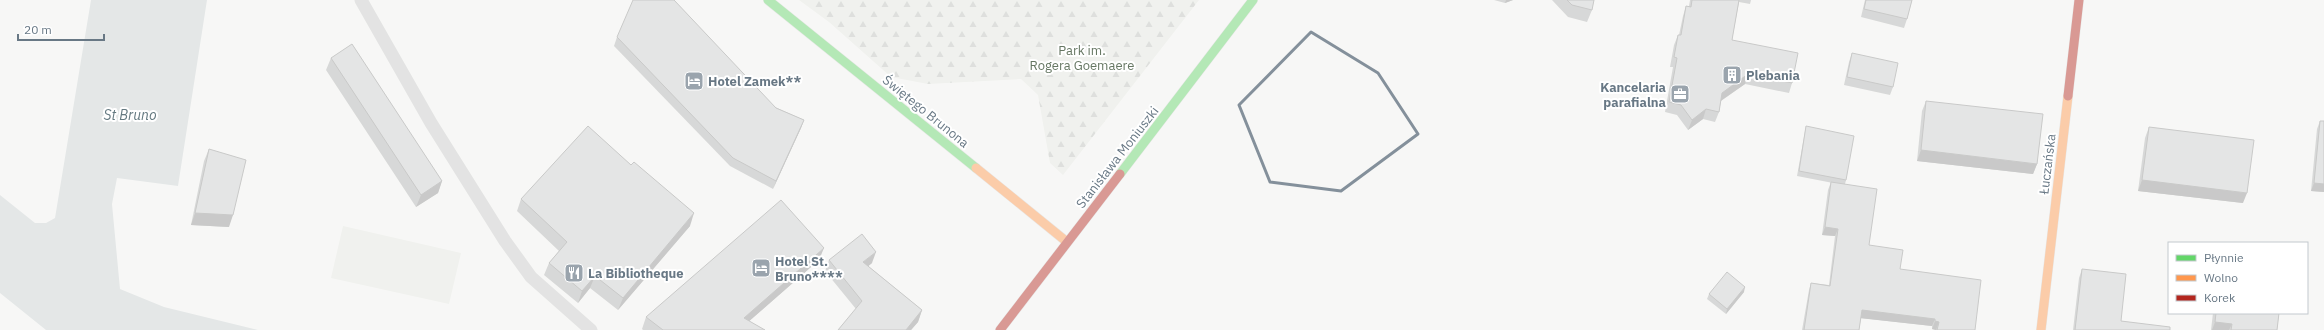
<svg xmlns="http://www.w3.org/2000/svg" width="2324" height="330" font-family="'IBM Plex Sans',sans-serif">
  <defs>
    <pattern id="forest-firs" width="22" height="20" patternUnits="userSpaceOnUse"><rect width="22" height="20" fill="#e6e9e4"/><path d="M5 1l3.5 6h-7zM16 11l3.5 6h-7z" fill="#bec2be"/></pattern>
  </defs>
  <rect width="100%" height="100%" fill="#f7f7f6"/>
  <polygon fill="#e6e9e4" points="343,226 461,253 449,304 331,278"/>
  <polygon fill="url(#forest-firs)" points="799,0 1199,0 1063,175 1050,163 1038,95 1021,79 928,84 891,77 829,22"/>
  <polygon fill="#ccd3d6" points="91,0 207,0 178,186 117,178 112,204 120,289 164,307 258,330 46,330 0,293 0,195 35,223 46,223 55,218"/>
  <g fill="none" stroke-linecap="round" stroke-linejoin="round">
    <g stroke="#d4d5d6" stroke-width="10">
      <g id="fast">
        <polyline points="768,0 976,168"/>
        <polyline points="1120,174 1253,0"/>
      </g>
    </g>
    <g stroke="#d4d5d6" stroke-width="10">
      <g id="slow">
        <polyline points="976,168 1067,242"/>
        <polyline points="2041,330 2068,96"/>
      </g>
    </g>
    <g stroke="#d4d5d6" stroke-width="10">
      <g id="jam">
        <polyline points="2068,96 2079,0"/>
        <polyline points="1000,330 1120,174"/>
      </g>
    </g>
    <polyline stroke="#cacbcc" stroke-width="13" points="361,0 431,123 505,241 531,277 591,330"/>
    <use href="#fast" stroke="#63d668" stroke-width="9"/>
    <use href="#slow" stroke="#ff974d" stroke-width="9"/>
    <use href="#jam" stroke="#b3261e" stroke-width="9"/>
  </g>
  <g fill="#b0b2b3">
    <polygon points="1494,0 1513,0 1505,3"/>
    <polygon points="1552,0 1594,0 1592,10 1587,22 1568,17"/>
    <polygon points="1690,0 1751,0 1750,4 1739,2 1732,40 1792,83 1789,93 1745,84 1721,101 1719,112 1715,122 1703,119 1688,130 1677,115 1665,112 1673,67 1670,67 1674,45 1678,35 1679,35 1683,16 1686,6 1689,6"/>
    <polygon points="1865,0 1912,0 1907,19 1904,28 1861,17"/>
    <polygon points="617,37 804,120 801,128 773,189 730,166 614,46"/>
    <polygon points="1852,53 1893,87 1890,95 1844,85 1849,62"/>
    <polygon points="331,58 442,181 438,193 416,207 326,70"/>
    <polygon points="1926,101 2037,164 2033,174 1917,161 1922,111"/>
    <polygon points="2320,121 2324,192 2311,191 2317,129"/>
    <polygon points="1806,126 1846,180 1845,184 1869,245 1975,330 1936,330 1932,329 1932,326 1861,318 1859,330 1802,330 1809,290 1811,283 1829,285 1835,236 1822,235 1828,190 1831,182 1833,183 1797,176 1805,131"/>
    <polygon points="2149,127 2243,203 2138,191 2145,138"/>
    <polygon points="209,149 229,227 191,225 204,161"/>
    <polygon points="521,199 690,226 618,310 590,288 578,303 544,275 549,263 559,251 517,211"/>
    <polygon points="819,260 749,321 765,330 643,330 642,329 646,317"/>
    <polygon points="829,260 872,263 868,266 922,310 918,322 911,330 838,330 856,309 825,271"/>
    <polygon points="2082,269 2121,321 2170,330 2073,330 2079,278"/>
    <polygon points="1744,292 1726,314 1707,299 1709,294"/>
    <polygon points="2213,313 2279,313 2277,330 2211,330"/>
  </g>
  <g fill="#909192">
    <polygon points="1506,0 1513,0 1505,3"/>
    <polygon points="1748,74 1745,84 1719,102 1722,93"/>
    <polygon points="1706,109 1703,119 1688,130 1692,120"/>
    <polygon points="804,120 801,128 773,189 776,181"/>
    <polygon points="1921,150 2037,164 2033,174 1917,161"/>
    <polygon points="2142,180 2247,193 2243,203 2138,191"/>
    <polygon points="442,181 438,193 416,207 421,195"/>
    <polygon points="2314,183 2324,184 2324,192 2311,191"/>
    <polygon points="195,213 233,215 229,227 191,225"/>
    <polygon points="694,213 690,226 618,310 623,298"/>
    <polygon points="1825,227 1838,229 1835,236 1822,235"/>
    <polygon points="824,248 819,260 739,330 744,318"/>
    <polygon points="876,252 872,263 859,274 863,262"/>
    <polygon points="595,276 590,288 578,303 582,291"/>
    <polygon points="1745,287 1744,292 1726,314 1727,309"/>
    <polygon points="922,310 918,322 911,330 906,330"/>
    <polygon points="1862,310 1935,319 1932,326 1859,318"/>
    <polygon points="1935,321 1939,322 1936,330 1932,329"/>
    <polygon points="2215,322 2232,324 2229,330 2212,330"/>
  </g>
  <g fill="#cdcfd0" stroke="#909192">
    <polygon points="633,0 674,0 776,108 804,120 776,181 733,158 617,37"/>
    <polygon points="1567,0 1594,0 1592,10 1572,5"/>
    <polygon points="1692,0 1739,0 1732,40 1798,53 1792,83 1748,74 1722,93 1719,112 1706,109 1692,120 1681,105 1669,102 1677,58 1674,57 1678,35 1681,35 1686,6 1691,7"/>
    <polygon points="1866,0 1912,0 1907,19 1864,9"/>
    <polygon points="352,44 442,181 421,195 331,58"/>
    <polygon points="1852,53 1898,63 1893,87 1847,77"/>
    <polygon points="1926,101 2043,114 2037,164 1921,150"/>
    <polygon points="2320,121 2324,121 2324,184 2314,183"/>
    <polygon points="588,126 631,165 634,162 694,213 623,298 595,276 582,291 549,263 567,242 521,199"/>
    <polygon points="1806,126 1854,136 1846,180 1799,171"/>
    <polygon points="2149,127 2254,140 2247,193 2142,180"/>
    <polygon points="209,149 246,160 233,215 195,213"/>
    <polygon points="1831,182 1877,189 1869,245 1903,250 1900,269 1981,280 1975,330 1937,330 1939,322 1935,321 1935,319 1862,310 1859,330 1804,330 1811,283 1830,286 1838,229 1825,227"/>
    <polygon points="781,200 824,248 744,318 765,330 663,330 646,317"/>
    <polygon points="862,234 876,252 863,262 922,310 906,330 838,330 862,301 829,260"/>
    <polygon points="2082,269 2126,274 2121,321 2170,327 2170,330 2075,330"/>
    <polygon points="1727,272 1745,287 1727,309 1709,294"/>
    <polygon points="2216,313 2279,313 2277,330 2231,330 2232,324 2215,322"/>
  </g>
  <path d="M0 0H2324V330H0ZM1311 32 1378 73 1418 134 1341 191 1270 182 1239 105Z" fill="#f7f7f6" fill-opacity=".55" fill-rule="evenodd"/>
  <path fill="none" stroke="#84909b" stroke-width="3" stroke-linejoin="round" d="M1311 32 1378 73 1418 134 1341 191 1270 182 1239 105Z"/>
  <defs>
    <g id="building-square" transform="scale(1)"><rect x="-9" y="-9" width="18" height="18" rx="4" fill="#9aa4ad" stroke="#fff"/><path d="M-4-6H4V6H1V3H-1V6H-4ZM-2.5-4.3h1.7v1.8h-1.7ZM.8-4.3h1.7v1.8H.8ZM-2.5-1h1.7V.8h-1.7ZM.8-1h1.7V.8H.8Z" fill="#fff"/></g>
    <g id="hotel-square" transform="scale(1)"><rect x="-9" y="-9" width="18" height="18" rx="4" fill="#9aa4ad" stroke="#fff"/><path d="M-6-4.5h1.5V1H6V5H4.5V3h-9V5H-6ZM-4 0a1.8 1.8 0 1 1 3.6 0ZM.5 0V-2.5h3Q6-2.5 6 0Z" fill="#fff"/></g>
    <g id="office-square" transform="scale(1)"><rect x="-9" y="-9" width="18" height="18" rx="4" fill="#9aa4ad" stroke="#fff"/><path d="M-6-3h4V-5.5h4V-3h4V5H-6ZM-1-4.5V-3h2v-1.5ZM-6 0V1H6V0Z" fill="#fff"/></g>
    <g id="restaurant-square" transform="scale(1)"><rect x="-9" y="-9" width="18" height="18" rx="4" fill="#9aa4ad" stroke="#fff"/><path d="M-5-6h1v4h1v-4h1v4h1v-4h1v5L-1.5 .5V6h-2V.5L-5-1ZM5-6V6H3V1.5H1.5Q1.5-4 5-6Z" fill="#fff"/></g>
  </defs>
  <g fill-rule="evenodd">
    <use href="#building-square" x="1732" y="75"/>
    <use href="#hotel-square" x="694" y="81"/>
    <use href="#office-square" x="1680" y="94"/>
    <use href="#hotel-square" x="761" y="268"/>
    <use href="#restaurant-square" x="574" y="273"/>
  </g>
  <g text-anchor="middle" stroke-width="4" stroke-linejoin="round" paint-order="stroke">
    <g font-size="13" fill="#667763" stroke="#fff">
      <text x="1082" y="55">Park im.<tspan x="1082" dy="15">Rogera Goemaere</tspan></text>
    </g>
    <g font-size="13" font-weight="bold" fill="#687885" stroke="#fff" text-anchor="start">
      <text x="1746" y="80">Plebania</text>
      <text x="708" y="86">Hotel Zamek**</text>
      <text x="1666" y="92" text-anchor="end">Kancelaria<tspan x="1666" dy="15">parafialna</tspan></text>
      <text x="775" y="266">Hotel St.<tspan x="775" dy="15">Bruno****</tspan></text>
      <text x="588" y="278">La Bibliotheque</text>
    </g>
    <g font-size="13" fill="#687885" stroke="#fff">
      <text transform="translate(926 111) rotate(39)" y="5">Świętego Brunona</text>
      <text transform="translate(1117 157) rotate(-52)" y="5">Stanisława Moniuszki</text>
      <text transform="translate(2047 164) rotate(-83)" y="5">Łuczańska</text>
    </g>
    <g font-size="14" font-style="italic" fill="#647980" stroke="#fff">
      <text x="130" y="120">St Bruno</text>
    </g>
  </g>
  <rect x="2168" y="242" width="140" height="72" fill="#ffffff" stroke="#c3c9ce"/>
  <rect x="2176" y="255" width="20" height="6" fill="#63d668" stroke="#c3c9ce"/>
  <text x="2204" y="262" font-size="12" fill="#687885">Płynnie</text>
  <rect x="2176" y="275" width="20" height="6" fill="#ff974d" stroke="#c3c9ce"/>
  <text x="2204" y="282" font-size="12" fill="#687885">Wolno</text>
  <rect x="2176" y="295" width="20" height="6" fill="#b3261e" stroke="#c3c9ce"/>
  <text x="2204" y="302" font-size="12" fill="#687885">Korek</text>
  <path d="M18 34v6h86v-6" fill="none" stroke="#687885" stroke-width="2"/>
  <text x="24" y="34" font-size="12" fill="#687885" stroke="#ffffff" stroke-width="3" paint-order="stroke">20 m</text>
</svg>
